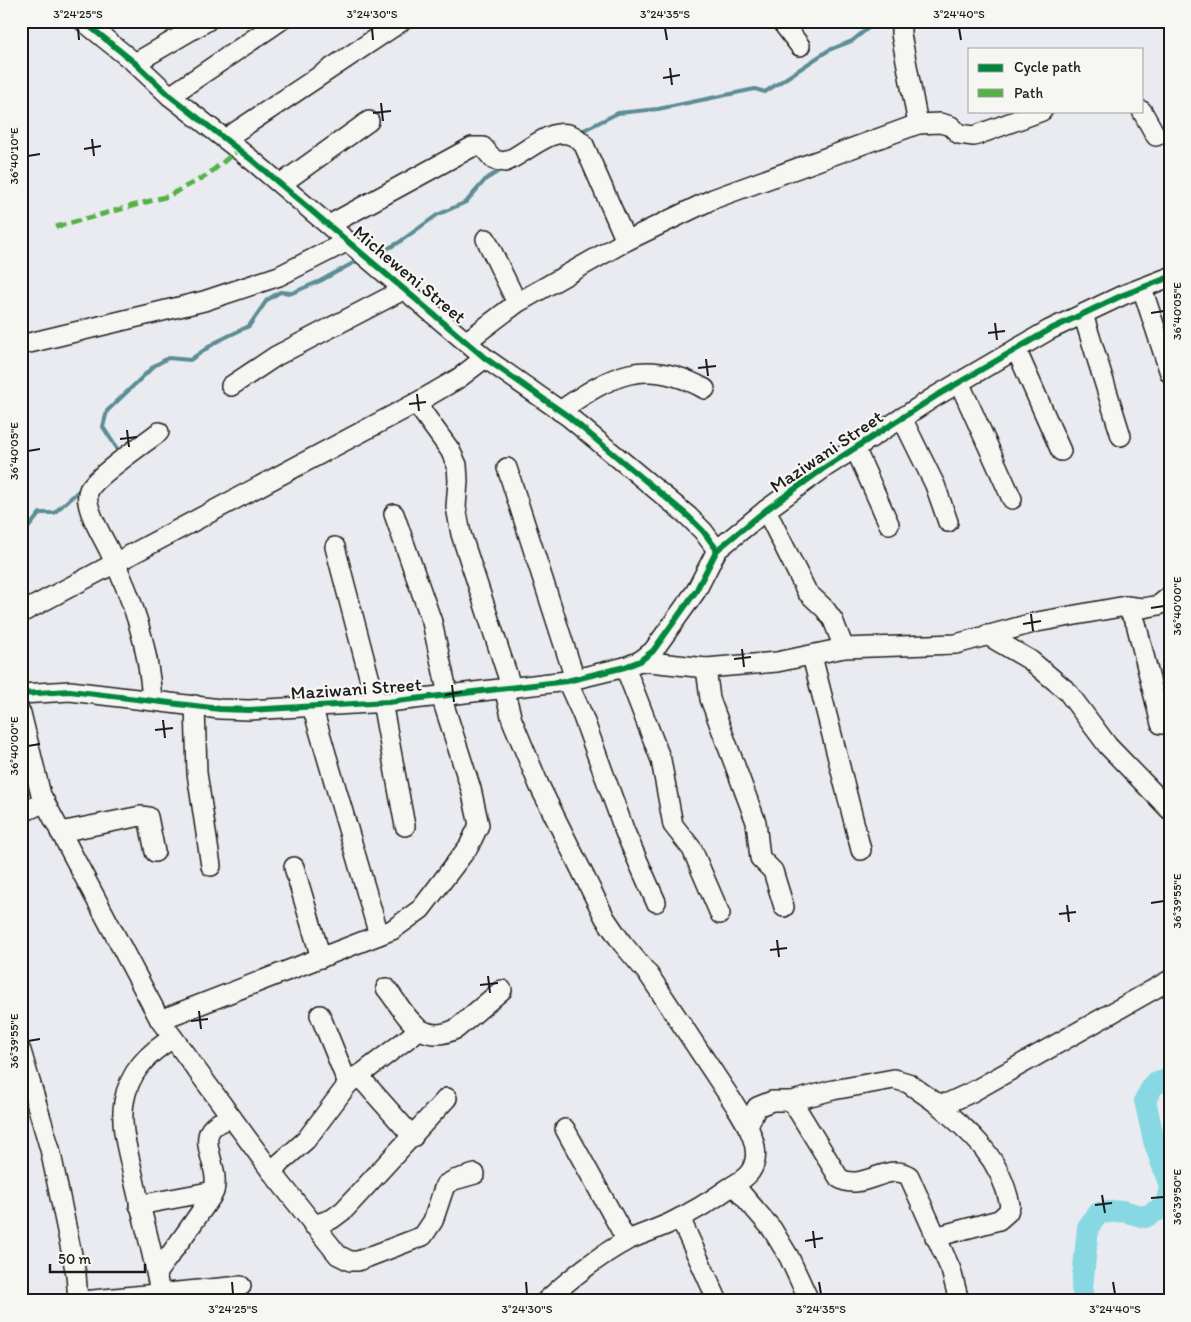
<svg xmlns="http://www.w3.org/2000/svg" width="1191" height="1322" font-family="Itim,sans-serif">
  <rect width="100%" height="100%" fill="#e9ebf1"/>
  <filter id="ink" filterUnits="userSpaceOnUse"><feTurbulence type="fractalNoise" baseFrequency=".02" numOctaves="2"/><feDisplacementMap in="SourceGraphic" scale="10" xChannelSelector="R" yChannelSelector="G"/><feConvolveMatrix kernelMatrix="1 2 1 2 8 2 1 2 1" color-interpolation-filters="sRGB"/></filter>
  <g filter="url(#ink)">
    <g fill="none" stroke-linecap="round" stroke-linejoin="round">
      <g stroke="#5c8d93" stroke-width="4">
        <polyline points="578,133 618,113 658,109 755,89 765,92 829,50 852,41 877,21"/>
        <polyline points="379,253 398,243 437,215 466,202 486,179 504,168"/>
        <polyline points="120,453 103,427 107,411 154,366 168,358 190,360 216,342 249,326 267,300 280,292 292,293 320,281 355,262"/>
        <polyline points="21,537 40,513 54,513 82,488"/>
      </g>
      <polyline stroke="#87d8e2" stroke-width="22" points="1085,1301 1082,1288 1088,1227 1099,1213 1123,1211 1145,1217 1166,1206 1170,1186 1154,1141 1145,1100 1154,1084 1170,1079"/>
      <g stroke="#1c1c1c" stroke-width="22">
        <g id="minor">
          <polyline points="83,21 135,63 170,96 253,161 485,358 569,417 688,516 703,531 717,550"/>
          <polyline points="781,21 800,46"/>
          <polyline points="135,63 207,21"/>
          <polyline points="170,96 280,21"/>
          <polyline points="1142,111 1156,136"/>
          <polyline points="918,124 940,123 951,126 959,134 974,136 1042,111"/>
          <polyline points="225,139 402,21"/>
          <polyline points="281,184 369,121"/>
          <path d="M329 225 472 147H483L494 160 505 162C530 152 560 115 584 145L626 241"/>
          <polyline points="486,239 517,303"/>
          <polyline points="1142,288 1170,373"/>
          <polyline points="1083,314 1121,436"/>
          <polyline points="467,341 517,303 626,241 713,199 918,124 901,34 901,21"/>
          <polyline points="21,345 204,301 279,276 348,241"/>
          <polyline points="1016,349 1061,451"/>
          <polyline points="959,382 1012,499"/>
          <polyline points="231,386 276,356 405,289"/>
          <polyline points="416,403 450,450 457,465 458,481 456,507 461,534 511,686"/>
          <path d="M560 411C611 375 645 356 705 389"/>
          <polyline points="902,418 935,485 948,522"/>
          <polyline points="855,448 889,524"/>
          <polyline points="507,468 575,679"/>
          <polyline points="766,510 807,592 825,609 833,620 844,648"/>
          <polyline points="394,514 432,622 448,695"/>
          <polyline points="335,547 376,703"/>
          <polyline points="1126,606 1136,623 1161,724"/>
          <polyline points="21,613 416,403 459,378 485,358"/>
          <polyline points="987,635 1030,660 1067,691 1108,746 1170,810"/>
          <polyline points="812,656 861,850"/>
          <polyline points="640,661 706,668 777,662 844,648 956,644 1037,622 1126,606 1143,608 1159,605 1170,596"/>
          <polyline points="625,667 661,760 673,825 692,849 720,914"/>
          <polyline points="706,668 710,699 756,822 760,858 773,871 784,907"/>
          <polyline points="567,681 582,714 625,832 656,902"/>
          <path d="M504 688 512 720 539 785 605 918 622 943 649 975 735 1105C746 1122 765 1151 750 1172 746 1178 736 1184 729 1188 711 1201 691 1213 670 1223 657 1229 642 1234 628 1240 601 1254 568 1280 546 1301"/>
          <polyline points="21,694 70,691 220,709 249,710 388,702 448,695 567,681 625,667 640,661 653,651 696,591 717,550 766,510 824,468 936,396 1049,330 1123,295 1170,277"/>
          <path d="M152 699C148 644 133 599 109 550 102 535 82 505 89 490 96 476 145 443 159 432"/>
          <polyline points="382,702 405,826"/>
          <polyline points="195,705 197,773 211,866"/>
          <polyline points="312,706 379,935"/>
          <polyline points="21,713 41,795 160,1020 271,1171 338,1255 350,1261 358,1261 423,1236 433,1221 445,1185 454,1180 475,1174"/>
          <polyline points="21,813 45,802"/>
          <polyline points="60,832 141,816 148,817 155,852"/>
          <polyline points="294,867 321,958"/>
          <path d="M386 988C407 1014 418 1047 456 1029L502 990"/>
          <polyline points="320,1015 348,1084"/>
          <polyline points="160,1020 392,930 421,909 469,846 479,825 471,789 441,696"/>
          <polyline points="21,1051 50,1149 76,1274 78,1301"/>
          <polyline points="358,1075 413,1137"/>
          <path d="M792 1101 839 1178C862 1193 888 1161 909 1176L951 1270 959 1301"/>
          <path d="M935 1102C970 1132 1000 1156 1010 1205L1008 1212 999 1220 935 1237"/>
          <polyline points="748,1126 757,1107 772,1101 792,1101 833,1090 894,1079 908,1083 935,1102 946,1104 972,1092 1170,980"/>
          <polyline points="565,1129 627,1241"/>
          <polyline points="271,1171 306,1140 348,1084 419,1030"/>
          <polyline points="734,1185 772,1229 789,1257 807,1296"/>
          <polyline points="139,1205 214,1191"/>
          <polyline points="680,1218 716,1297"/>
          <polyline points="313,1225 332,1219 344,1210 447,1098"/>
          <path d="M157 1272C173 1251 189 1229 204 1207 207 1202 213 1196 214 1191 222 1161 185 1129 232 1118"/>
          <polyline points="82,1301 241,1286"/>
          <path d="M161 1301C155 1256 141 1214 132 1170 127 1148 120 1125 124 1102 129 1072 148 1053 173 1038"/>
        </g>
      </g>
      <use href="#minor" stroke="#f6f6f2" stroke-width="19"/>
      <polyline stroke="#55b145" stroke-width="5" stroke-dasharray="10 5" stroke-linecap="butt" points="56,227 168,196 206,176 238,150"/>
      <g stroke="#f6f6f2" stroke-width="9">
        <g id="cycleway">
          <polyline points="83,21 135,63 170,96 253,161 485,358 569,417 688,516 703,531 717,550"/>
          <polyline points="21,694 70,691 220,709 249,710 388,702 448,695 567,681 625,667 640,661 653,651 696,591 717,550 766,510 824,468 936,396 1049,330 1123,295 1170,277"/>
        </g>
      </g>
      <use href="#cycleway" stroke="#00873e" stroke-width="6"/>
    </g>
  </g>
  <path fill="none" stroke="#1c1c1c" stroke-width="2" d="M78 28 79 40M372 28 373 40M665 28 667 40M959 28 961 40M670 68 672 85M663 78 680 75M381 103 383 121M373 113 391 111M92 139 94 156M84 149 101 146M28 156 40 154M1151 313 1164 311M995 323 997 340M988 333 1005 331M706 359 708 376M698 368 716 366M417 394 419 411M409 404 426 402M127 430 129 447M120 439 137 437M28 451 40 449M1151 608 1164 606M1031 614 1033 631M1023 624 1041 621M742 649 744 667M734 659 751 657M452 685 454 702M445 695 462 692M163 720 165 738M155 730 173 728M28 746 40 744M1151 903 1164 901M1067 905 1069 922M1059 914 1076 912M777 940 779 957M770 950 787 948M488 976 490 993M480 985 498 983M199 1011 201 1029M191 1021 208 1019M28 1041 40 1039M1102 1195 1105 1213M1151 1198 1164 1197M1095 1205 1112 1203M813 1231 815 1248M805 1241 823 1238M232 1282 233 1294M526 1282 527 1294M819 1282 821 1294M1113 1282 1115 1294"/>
  <g text-anchor="middle" stroke-width="4.5" stroke-linejoin="round" paint-order="stroke">
    <g font-size="19" fill="#1c1c1c" stroke="#f6f6f2">
      <text transform="translate(410 274) rotate(40)" y="7">Micheweni Street</text>
      <text transform="translate(826 451) rotate(-34)" y="7">Maziwani Street</text>
      <text transform="translate(356 688) rotate(-4)" y="7">Maziwani Street</text>
    </g>
  </g>
  <rect width="1191" height="1322" fill="none" stroke="#f6f6f2" stroke-width="55"/>
  <rect x="968" y="48" width="175" height="65" fill="#f6f6f2" stroke="#9f9f9c"/>
  <rect x="978" y="64" width="25" height="8" fill="#00873e" stroke="#9f9f9c"/>
  <text x="1014" y="72" font-size="15" fill="#1c1c1c">Cycle path</text>
  <rect x="978" y="89" width="25" height="8" fill="#55b145" stroke="#9f9f9c"/>
  <text x="1014" y="98" font-size="15" fill="#1c1c1c">Path</text>
  <path d="M50 1264v8h95v-8" fill="none" stroke="#1c1c1c" stroke-width="2.5"/>
  <text x="58" y="1264" font-size="15" fill="#1c1c1c" stroke="#f6f6f2" stroke-width="4" paint-order="stroke">50 m</text>
  <rect x="28" y="28" width="1136" height="1266" fill="none" stroke="#1c1c1c" stroke-width="2"/>
  <g font-size="12" text-anchor="middle" fill="#1c1c1c">
    <text x="78" y="18">3°24'25"S</text>
    <text x="372" y="18">3°24'30"S</text>
    <text x="665" y="18">3°24'35"S</text>
    <text x="959" y="18">3°24'40"S</text>
    <text transform="translate(14 156) rotate(-90)" y="4">36°40'10"E</text>
    <text transform="translate(1177 311) rotate(-90)" y="4">36°40'05"E</text>
    <text transform="translate(14 451) rotate(-90)" y="4">36°40'05"E</text>
    <text transform="translate(1177 606) rotate(-90)" y="4">36°40'00"E</text>
    <text transform="translate(14 746) rotate(-90)" y="4">36°40'00"E</text>
    <text transform="translate(1177 901) rotate(-90)" y="4">36°39'55"E</text>
    <text transform="translate(14 1041) rotate(-90)" y="4">36°39'55"E</text>
    <text transform="translate(1177 1197) rotate(-90)" y="4">36°39'50"E</text>
    <text x="233" y="1313">3°24'25"S</text>
    <text x="527" y="1313">3°24'30"S</text>
    <text x="821" y="1313">3°24'35"S</text>
    <text x="1115" y="1313">3°24'40"S</text>
  </g>
</svg>
